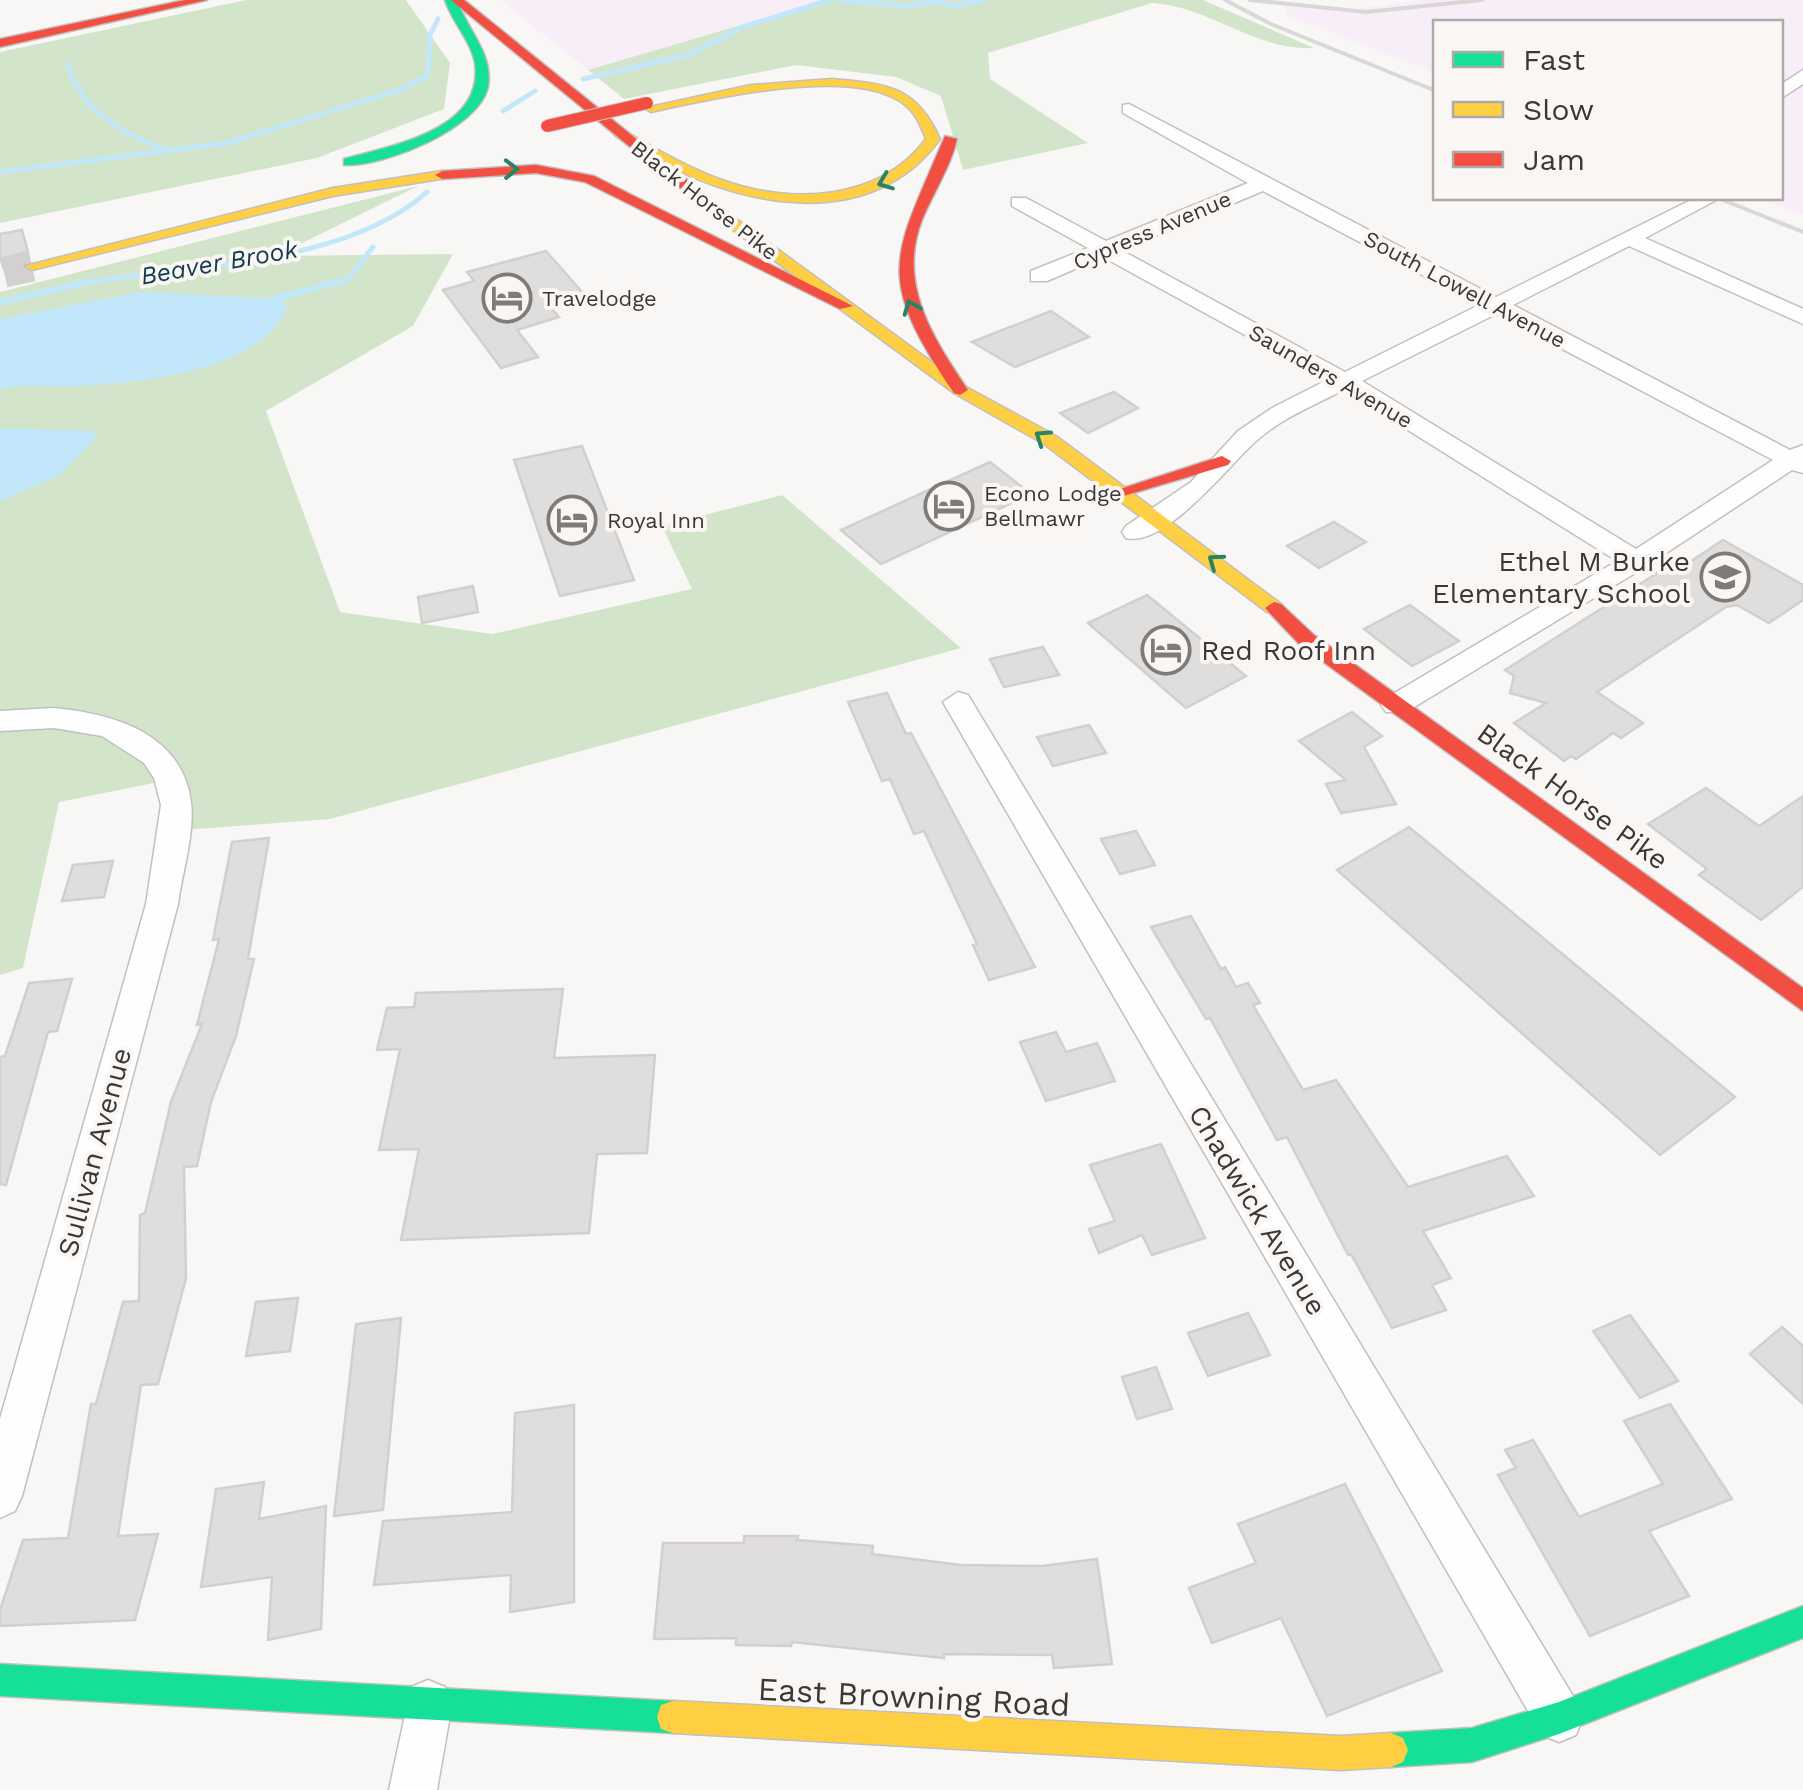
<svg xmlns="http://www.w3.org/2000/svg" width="1803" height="1790" font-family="'Work Sans',sans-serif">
  <rect width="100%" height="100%" fill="#f9f7f5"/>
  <g fill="#f8eef8">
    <polygon points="505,0 826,0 588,70 501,1"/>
    <polygon points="1423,0 1803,0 1803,215 1758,198 1780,198 1780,22 1436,22 1435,73 1286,15 1285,2 1350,9"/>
  </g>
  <g fill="#d2e5ca">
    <polygon points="246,0 406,0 450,63 444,109 317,158 0,223 0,52"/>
    <path d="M826 0H1203L1314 48C1255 51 1209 6 1152 3L988 53 990 79 1088 143 963 170 941 96 896 77 796 65 624 99 588 70Z"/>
    <polygon points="418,186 276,256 453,254 413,326 266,411 340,612 492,634 692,589 662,526 782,495 961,648 330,819 171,831 174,779 59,802 23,968 0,975 0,292"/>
  </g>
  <g fill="#c2e7fa">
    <path d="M142 292 281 299 287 308C260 372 139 383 78 386 52 388 25 383 0 389V319Z"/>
    <polygon points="0,428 92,431 97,437 60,475 0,501"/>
  </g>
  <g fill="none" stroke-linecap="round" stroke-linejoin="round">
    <g stroke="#c2e7fa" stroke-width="5">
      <polyline points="837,0 907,6 937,1 953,6 984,0"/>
      <path d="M68 64C80 111 123 134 166 150"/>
      <polyline points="583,79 688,55 743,27 829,0"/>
      <polyline points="503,111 535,91"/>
      <polyline points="0,172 227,143 400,90 428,75 430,35 438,19"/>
      <path d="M74 285C182 264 342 268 427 192"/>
      <polyline points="328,285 347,280 373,247"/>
    </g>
    <g stroke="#c2e7fa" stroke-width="6">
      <polyline points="266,301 337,282"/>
      <polyline points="0,302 87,282"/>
    </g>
  </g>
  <g fill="#e0dedd" stroke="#d1d0cf" stroke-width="2.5">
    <polygon points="22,230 28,252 16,256 11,268 23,279 9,282 0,258 0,234"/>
    <polygon points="546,251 583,293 547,303 559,317 517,330 538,357 501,368 443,290 474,281 467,272"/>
    <polygon points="1051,311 1089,337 1015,367 972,342"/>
    <polygon points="1114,392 1138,408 1088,433 1060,413"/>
    <polygon points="582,446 634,580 560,596 514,460"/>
    <polygon points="990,462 1031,494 881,564 841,530"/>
    <polygon points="1334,522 1366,542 1319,568 1287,546"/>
    <polygon points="1723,540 1803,585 1803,600 1769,623 1737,605 1726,607 1597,692 1643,723 1621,738 1613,733 1576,759 1571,756 1564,761 1514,723 1546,703 1510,693 1514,676 1505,670 1665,568 1673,573"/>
    <polygon points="473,586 478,612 422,623 418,597"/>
    <polygon points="1147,595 1246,676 1186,708 1088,623"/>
    <polygon points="1410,605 1459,641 1412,666 1364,629"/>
    <polygon points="1043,647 1059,675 1004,687 990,659"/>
    <polygon points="887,693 906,734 911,733 1035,967 989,980 973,945 977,944 924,831 914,834 890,779 882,781 848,702"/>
    <polygon points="1352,712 1382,736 1364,747 1396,804 1341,813 1326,784 1346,780 1299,741"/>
    <polygon points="1089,725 1106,753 1053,766 1037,737"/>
    <polygon points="1706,788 1759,826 1803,796 1803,887 1761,920 1699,875 1707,869 1648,824"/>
    <polygon points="1409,827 1735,1097 1660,1155 1337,870"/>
    <polygon points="1136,831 1155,865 1120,874 1101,839"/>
    <polygon points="269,838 248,959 254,959 236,1036 211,1102 197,1166 184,1167 186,1278 158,1384 141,1385 118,1536 158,1534 135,1620 0,1626 0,1610 23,1540 68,1538 91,1404 96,1404 123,1302 139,1301 140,1215 145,1213 171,1102 202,1024 197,1025 219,939 213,940 232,842"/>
    <polygon points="113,861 104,897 62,901 73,865"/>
    <polygon points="1191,916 1221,969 1225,967 1236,987 1248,983 1260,1003 1253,1005 1303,1090 1336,1080 1408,1187 1507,1156 1534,1196 1423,1231 1451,1278 1432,1285 1446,1310 1392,1328 1351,1254 1348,1255 1287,1137 1277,1140 1210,1018 1206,1019 1151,927"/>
    <polygon points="72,979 57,1031 48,1032 6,1185 0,1184 0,1057 5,1056 29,983"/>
    <polygon points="563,989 554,1058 655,1055 647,1153 597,1154 589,1233 401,1240 419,1149 379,1150 400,1049 377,1050 387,1008 414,1007 416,993"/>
    <polygon points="1056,1032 1066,1052 1097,1043 1115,1081 1046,1101 1020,1042"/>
    <polygon points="1161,1144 1205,1238 1152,1255 1142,1235 1099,1253 1089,1229 1115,1221 1090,1165"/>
    <polygon points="298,1298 290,1351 246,1356 256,1302"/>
    <polygon points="1248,1313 1270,1355 1208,1376 1188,1333"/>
    <polygon points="1630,1315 1678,1381 1640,1398 1593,1331"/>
    <polygon points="401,1318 383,1510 334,1516 356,1324"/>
    <polygon points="1782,1327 1803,1346 1803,1404 1750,1354"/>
    <polygon points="1156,1367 1172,1409 1137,1419 1122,1377"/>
    <polygon points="1670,1404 1732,1499 1649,1531 1689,1596 1590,1636 1498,1475 1516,1468 1505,1450 1533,1440 1579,1517 1663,1484 1624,1421"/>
    <polygon points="574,1405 574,1602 510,1612 511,1575 374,1585 383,1521 512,1512 515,1413"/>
    <polygon points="264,1482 259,1519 326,1506 321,1629 268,1640 272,1577 201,1587 216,1489"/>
    <polygon points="1345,1484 1442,1671 1327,1716 1281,1618 1212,1643 1189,1588 1256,1563 1238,1524"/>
    <polygon points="744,1536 798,1536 797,1540 873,1546 872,1554 961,1565 1042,1566 1097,1559 1112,1664 1054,1668 1052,1655 944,1654 944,1658 792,1642 791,1646 736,1645 736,1638 654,1639 663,1543 744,1543"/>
  </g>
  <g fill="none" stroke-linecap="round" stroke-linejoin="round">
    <polyline stroke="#d3d1cf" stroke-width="31" stroke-dasharray="31 16" stroke-linecap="butt" points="4,272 32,266"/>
    <g stroke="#c1c0bf" stroke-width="3">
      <g id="street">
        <polygon points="1803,70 1803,84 1780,99 1780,85"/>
        <path d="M1129 104 1496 297 1695 198H1720L1645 238 1803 309V324L1629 246 1513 305 1790 450 1803 445V473L1792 470 1645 567 1406 712H1386L1381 705 1386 698 1617 561 1344 390C1314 405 1280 419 1255 442 1228 466 1165 548 1126 538L1122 532 1126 526 1191 482 1238 431 1272 408 1327 380 1103 257 1047 281H1031V271L1088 248 1012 206V198H1026L1106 241 1248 183 1123 113V105ZM1263 191 1479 305 1345 372 1121 250ZM1496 314 1773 460 1636 549 1362 381Z"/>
        <polygon points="958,692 968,695 1576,1701 1583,1718 1576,1735 1559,1742 1542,1735 943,702"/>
        <path d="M54 708C114 714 182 733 191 802 195 833 182 873 178 904L22 1496 15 1511 0 1518V1419L146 904 161 805 154 778 144 763 102 736 54 728 0 731V711Z"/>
        <polygon points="428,1680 445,1687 452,1704 437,1790 389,1790 411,1687"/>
      </g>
    </g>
    <g stroke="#c1c0bf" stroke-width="3">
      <g id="fast">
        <path d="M445 0H457C466 28 494 54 488 87 479 129 383 167 344 165V159C391 146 485 130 475 63 471 41 452 22 445 0Z"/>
        <polygon points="1803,1606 1803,1638 1559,1734 1472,1762 1391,1767 1379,1762 1374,1750 1379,1738 1391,1733 1472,1728 1559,1702"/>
        <polygon points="0,1664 673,1701 685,1705 689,1717 685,1729 673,1733 0,1696"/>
      </g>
    </g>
    <g stroke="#c1c0bf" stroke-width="3">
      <g id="slow">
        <path d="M832 79C886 84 916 85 940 139 874 231 748 209 661 162 646 153 628 146 615 135L626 132C657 149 688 168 722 180 792 205 880 201 926 139 919 121 913 107 894 98 839 69 711 99 651 112L645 108 751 85Z"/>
        <polygon points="442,171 447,172 447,178 333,196 32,270 25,266 333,188"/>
        <polygon points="718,213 728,213 966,387 1056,436 1281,604 1281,612 1267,612 1044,444 954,393 718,219"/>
        <polygon points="673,1701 1340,1736 1391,1733 1403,1738 1408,1750 1403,1762 1391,1767 1340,1770 673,1733 661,1729 657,1717 661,1705"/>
      </g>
    </g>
    <g stroke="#c1c0bf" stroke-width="3">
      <g id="jam">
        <polygon points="185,0 207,0 0,47 0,39"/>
        <polygon points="451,0 464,0 728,213 728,219 718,219"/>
        <path d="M945 136 957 139 954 150C946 174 932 196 922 220 897 284 933 338 968 390L960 395 954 393C873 274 893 259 945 136Z"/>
        <polygon points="536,165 594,176 853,306 840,309 585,182 536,173 442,179 435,175 442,171"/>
        <polygon points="1222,456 1231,461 1228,465 1120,497 1111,492"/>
        <polygon points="1274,602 1281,604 1314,635 1803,988 1803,1011 1300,645 1265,608"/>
      </g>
    </g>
    <use href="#street" fill="#fefefe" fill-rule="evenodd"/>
    <use href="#fast" fill="#16e098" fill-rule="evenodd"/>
    <use href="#slow" fill="#ffcf43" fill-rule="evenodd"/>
    <use href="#jam" fill="#f24e42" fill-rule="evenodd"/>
    <g stroke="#d9d8d7" stroke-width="4">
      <polyline points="1225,0 1271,24 1436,91"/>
      <polyline points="1250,0 1366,12 1482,0"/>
      <polyline points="1718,198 1803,232"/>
    </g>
    <g stroke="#cfc6c6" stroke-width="14" stroke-linecap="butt">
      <polyline id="jam-bridge" points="547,126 647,103"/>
    </g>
    <use href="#jam-bridge" stroke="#f24e42" stroke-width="12"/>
  </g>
  <defs><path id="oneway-chevron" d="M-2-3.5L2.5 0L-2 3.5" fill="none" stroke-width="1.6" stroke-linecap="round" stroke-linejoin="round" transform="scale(2.5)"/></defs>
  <g stroke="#2a8463">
    <use href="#oneway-chevron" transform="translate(511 169) rotate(-1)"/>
    <use href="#oneway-chevron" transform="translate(885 182) rotate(159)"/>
    <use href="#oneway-chevron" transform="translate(911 307) rotate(-111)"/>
    <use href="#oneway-chevron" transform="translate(1042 437) rotate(-146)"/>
    <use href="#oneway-chevron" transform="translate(1215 561) rotate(-144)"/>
  </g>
  <defs>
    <g id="hotel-ring" transform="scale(2.5)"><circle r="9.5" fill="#faf6f4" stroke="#7d7c7a" stroke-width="1.5"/><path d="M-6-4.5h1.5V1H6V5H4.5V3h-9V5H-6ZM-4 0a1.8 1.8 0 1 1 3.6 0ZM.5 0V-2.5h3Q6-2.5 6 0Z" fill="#7d7c7a"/></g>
    <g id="school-ring" transform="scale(2.5)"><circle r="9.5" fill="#faf6f4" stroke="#7d7c7a" stroke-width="1.5"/><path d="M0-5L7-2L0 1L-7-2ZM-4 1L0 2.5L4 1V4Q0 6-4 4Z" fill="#7d7c7a"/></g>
  </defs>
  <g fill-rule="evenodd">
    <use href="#hotel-ring" x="507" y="298"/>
    <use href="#hotel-ring" x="949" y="506"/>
    <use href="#hotel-ring" x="572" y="520"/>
    <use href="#school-ring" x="1725" y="577"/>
    <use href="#hotel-ring" x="1166" y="650"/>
  </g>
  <g text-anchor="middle" stroke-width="8" stroke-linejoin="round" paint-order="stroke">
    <g font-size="22" fill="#3a3938" stroke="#faf6f4">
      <text transform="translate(705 200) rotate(38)" y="8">Black Horse Pike</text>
      <text transform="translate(1152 230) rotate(-23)" y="8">Cypress Avenue</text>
      <text transform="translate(1465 289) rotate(28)" y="8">South Lowell Avenue</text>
      <text transform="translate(1331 376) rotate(30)" y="8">Saunders Avenue</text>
    </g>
    <g font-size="22" fill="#3a3938" stroke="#faf6f4" text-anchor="start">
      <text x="542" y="306">Travelodge</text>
      <text x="984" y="501">Econo Lodge<tspan x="984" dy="25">Bellmawr</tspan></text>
      <text x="607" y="528">Royal Inn</text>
    </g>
    <g font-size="25" font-style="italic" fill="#123d50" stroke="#faf6f4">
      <text transform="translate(219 262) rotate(-10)" y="9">Beaver Brook</text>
    </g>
    <g font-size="28" fill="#3a3938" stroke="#faf6f4" text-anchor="end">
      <text x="1690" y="571">Ethel M Burke<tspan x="1690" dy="32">Elementary School</tspan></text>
      <text x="1201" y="660" text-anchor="start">Red Roof Inn</text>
    </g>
    <g font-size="28" fill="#3a3938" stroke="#faf6f4">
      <text transform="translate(1573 796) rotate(36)" y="10">Black Horse Pike</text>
      <text transform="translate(94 1152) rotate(-75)" y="10">Sullivan Avenue</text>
      <text transform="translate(1258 1210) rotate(59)" y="10">Chadwick Avenue</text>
    </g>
    <g font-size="32" fill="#3a3938" stroke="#faf6f4">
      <text transform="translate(914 1697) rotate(3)" y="11">East Browning Road</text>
    </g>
  </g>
  <rect x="1433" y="20" width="350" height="180" fill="#faf6f4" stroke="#adaaa9" stroke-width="2.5"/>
  <rect x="1453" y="52" width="50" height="15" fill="#16e098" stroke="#adaaa9" stroke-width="2.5"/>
  <text x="1523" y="70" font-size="30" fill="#3a3938">Fast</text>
  <rect x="1453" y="102" width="50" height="15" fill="#ffcf43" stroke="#adaaa9" stroke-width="2.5"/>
  <text x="1523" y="120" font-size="30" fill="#3a3938">Slow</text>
  <rect x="1453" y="152" width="50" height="15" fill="#f24e42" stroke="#adaaa9" stroke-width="2.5"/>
  <text x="1523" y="170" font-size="30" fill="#3a3938">Jam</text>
</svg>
